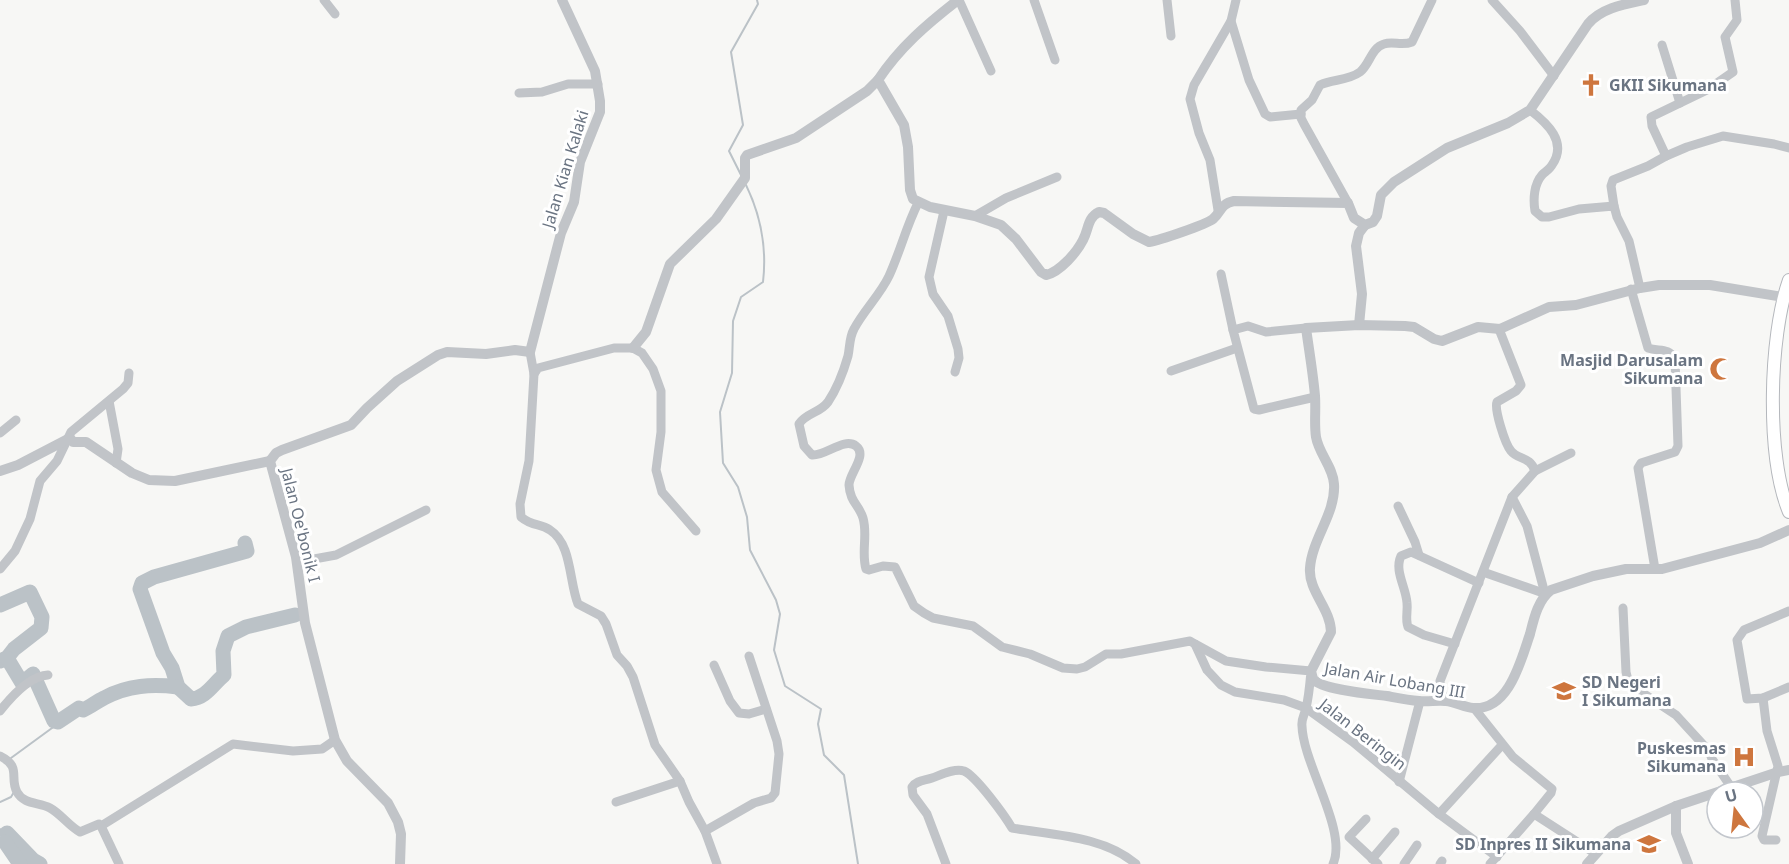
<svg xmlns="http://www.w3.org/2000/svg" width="1789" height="864" font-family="'Noto Sans',sans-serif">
  <rect width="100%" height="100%" fill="#f7f7f5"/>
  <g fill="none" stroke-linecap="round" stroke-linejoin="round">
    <g stroke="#bbc2c7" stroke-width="2">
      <polyline points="741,175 729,151 743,125 731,52 758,4 757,0"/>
      <path d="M746 185C761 216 767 248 763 282L741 297 733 321 732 373 720 412 723 463 738 487 747 517 750 550 776 600 780 614 774 650 785 686 821 709 818 724 824 755 844 775 858 864"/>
      <polyline points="11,758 63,720"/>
      <polyline points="0,802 11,797 14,792"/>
      <polyline points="0,829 7,833"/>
    </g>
    <g stroke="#bbc2c7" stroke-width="15">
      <path d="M245 543 247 551 154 577 142 583 140 589 163 653 172 668 178 687 191 699C206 698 213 684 224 675L223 651 228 636 246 627 295 615"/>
      <polyline points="0,605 30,592 42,617 41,628 14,649 7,658 0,661"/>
      <path d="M7 658 22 683 33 674 54 721 58 722 79 708 83 710C90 707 96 702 104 698 128 685 152 684 178 687"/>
      <polyline points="7,833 33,860 40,864"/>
      <polyline points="5,842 20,864"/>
    </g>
    <g stroke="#b4b7bc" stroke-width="14">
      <path id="secondary" d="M1789 280C1769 337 1766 456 1789 512"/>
    </g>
    <g stroke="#c1c4c8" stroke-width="9">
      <polyline points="324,0 335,14"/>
      <polyline points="959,0 991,71"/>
      <polyline points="1034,0 1055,60"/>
      <polyline points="1167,0 1171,36"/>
      <polyline points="1492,0 1520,31 1554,76"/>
      <polyline points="1231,21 1249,80 1265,114 1270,117 1301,114"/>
      <polyline points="1662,45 1680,103"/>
      <polyline points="519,93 542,92 568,84 598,84"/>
      <path d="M1530 110C1547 123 1568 142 1552 165 1550 169 1545 172 1542 175 1534 184 1533 199 1535 211L1542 217H1549L1579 209 1614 206 1617 217 1629 241 1640 288"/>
      <polyline points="1666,156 1687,147 1723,136 1774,144 1789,148"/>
      <path d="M918 203C906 227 900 252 889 276 880 295 864 310 854 329 849 338 850 347 848 356 844 370 836 390 828 402 820 413 806 413 799 424L804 446 812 455C826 456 844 437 856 446 868 455 849 474 849 485 850 502 859 505 863 518 868 535 861 552 866 569L869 570 883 566 895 567 914 606 924 613 933 618 973 626 1002 647 1030 654 1063 668 1077 669 1085 667 1106 654H1121L1190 641 1195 644 1207 670 1221 685 1235 692 1284 700 1306 708 1353 742 1439 814 1497 857"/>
      <path d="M1348 203 1304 124 1301 118V110L1312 100 1320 85C1332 79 1348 81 1360 72 1370 64 1371 48 1384 44 1393 41 1402 46 1412 42L1432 0"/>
      <polyline points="1614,206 1611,186 1613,180 1648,166 1666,156 1652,126 1651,117 1707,90 1733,72 1725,37 1737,20 1735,0"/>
      <polyline points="1218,210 1210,160 1199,133 1190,99 1194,85 1231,21 1236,0"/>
      <polyline points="944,211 929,277 933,294 948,316 958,349 959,358 955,372"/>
      <polyline points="975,216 1006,198 1057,177"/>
      <polyline points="1221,274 1233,330"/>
      <path d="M1631 289 1648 348C1659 352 1668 347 1675 359L1678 446 1675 452 1641 463 1638 468 1655 569"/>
      <polyline points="1306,328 1266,332 1248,326 1233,330 1254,409 1259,410 1315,397"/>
      <path d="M530 352 534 374 529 461 520 504 521 517C533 527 540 523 550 530 572 544 569 582 578 604L601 616 606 624 617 655 627 666 633 677 655 745 680 781 689 802 705 831 717 864"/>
      <polyline points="1171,371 1237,348"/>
      <polyline points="534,374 538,368 614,348 633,348 642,353 653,369 661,391 661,432 656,470 662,492 696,531"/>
      <polyline points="109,401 118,449 116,463"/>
      <polyline points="0,433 16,420"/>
      <polyline points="1535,471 1571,453"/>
      <polyline points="1512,497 1527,526 1545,594"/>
      <polyline points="1398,506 1415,542 1419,555"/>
      <polyline points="296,557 303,561 336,555 426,510"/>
      <polyline points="0,569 15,551 30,519 40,481 57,461 71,432 123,389 128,383 129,373"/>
      <polyline points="1483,572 1546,594"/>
      <polyline points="1623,608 1626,672 1629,684 1676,715 1709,751 1712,759 1731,787"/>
      <polyline points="1789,611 1744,630 1737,640 1747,699 1763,698 1789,687"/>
      <path d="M1195 644 1226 661 1266 667 1311 671C1310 683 1309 696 1306 708 1305 714 1301 719 1302 726 1303 764 1348 831 1333 864"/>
      <path d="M1455 644 1424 635 1408 627C1405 619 1408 611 1407 603 1406 587 1394 571 1401 556L1411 552 1479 583"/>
      <polyline points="714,665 730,701 739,713 749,714 766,709"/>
      <polyline points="1763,698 1767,731 1778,766 1762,836 1764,840 1776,840"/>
      <path d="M1445 701 1441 691 1440 681 1512 497 1535 471C1530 456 1518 460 1511 451 1505 444 1494 409 1497 402L1516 391 1521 385 1499 329"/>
      <polyline points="1474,708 1513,757 1552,789 1551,793 1534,814 1596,854"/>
      <path d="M0 711C11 697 30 676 48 675"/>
      <path d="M0 756C22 767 9 777 17 792 24 805 39 802 50 808 61 814 69 826 80 832L99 824 101 826 233 744 293 751 322 749 335 740"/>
      <polyline points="1399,782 1420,701"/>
      <polyline points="616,802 680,781"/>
      <polyline points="1439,814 1502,745"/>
      <polyline points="1366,819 1349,837 1378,864"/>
      <polyline points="101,826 119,864"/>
      <polyline points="705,831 754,803 771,798 775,793 779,754 777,741 749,656"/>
      <polyline points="1372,859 1395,832"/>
      <path d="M946 864 927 814 913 795 912 787C917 780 924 781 932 778 941 775 954 768 964 771 976 776 1005 816 1012 828 1053 835 1104 836 1136 864"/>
      <polyline points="1404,864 1417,845"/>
      <polyline points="1440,864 1442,861"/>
      <polyline points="1490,864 1534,814"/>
    </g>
    <g stroke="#c1c4c8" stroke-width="10">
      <path d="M958 0C927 24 900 47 878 80L904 125 908 147 910 190 913 199 930 207 975 216 1001 225 1016 239 1041 272 1046 275C1060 272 1077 252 1083 240 1089 229 1087 218 1099 212L1104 213 1133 234 1149 242C1160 240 1205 225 1213 219 1222 211 1220 204 1234 201L1348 203 1354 218 1365 225 1373 222 1377 216 1381 195 1394 182 1447 148 1508 123 1530 110 1588 24C1601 8 1625 4 1644 0"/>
      <path d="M1783 297 1710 285H1659L1640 288 1576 305 1549 307 1500 329 1478 327 1442 341 1434 339 1414 327 1405 326 1359 325 1306 328C1309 350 1313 373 1315 396 1316 410 1314 424 1316 437 1319 454 1333 467 1334 484 1336 513 1312 539 1310 568 1308 591 1331 609 1331 632L1311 671 1313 679C1322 690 1371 694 1387 696 1398 698 1408 700 1419 701 1428 702 1437 700 1446 701 1455 702 1464 707 1473 708 1509 711 1521 660 1530 634 1534 618 1538 600 1551 590L1593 576 1626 569H1662L1760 543 1789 530"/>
      <polyline points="1359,325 1362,294 1356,246 1359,233 1365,225"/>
      <polyline points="633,348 646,332 670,264 716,219 745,178 745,158 747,155 796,138 867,91 878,80"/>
      <polyline points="0,471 18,465 70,438 73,442 86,442 132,473 149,480 175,481 270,461"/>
      <polyline points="1676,806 1676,833 1688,864"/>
      <polyline points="400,864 401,834 398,822 388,803 347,761 335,740 305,623 296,557 270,461 276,453 282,450 351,425 367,408 397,381 438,355 447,352 486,354 515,350 530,352 561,233 574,202 580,162 600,112 600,101 595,71 562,0"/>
      <polyline points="1587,864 1612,836 1619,831 1676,806 1778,772 1789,770"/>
    </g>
    <use href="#secondary" stroke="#fff" stroke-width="12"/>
  </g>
  <defs>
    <g id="church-bare" transform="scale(1.8)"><path d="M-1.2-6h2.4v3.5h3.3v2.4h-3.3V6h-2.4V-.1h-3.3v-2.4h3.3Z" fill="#ce763e" stroke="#fff" stroke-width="2.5" paint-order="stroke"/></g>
    <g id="mosque-bare" transform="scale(1.8)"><path d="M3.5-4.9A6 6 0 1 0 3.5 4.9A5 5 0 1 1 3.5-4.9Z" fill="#ce763e" stroke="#fff" stroke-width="2.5" paint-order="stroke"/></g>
    <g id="school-bare" transform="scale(1.8)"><path d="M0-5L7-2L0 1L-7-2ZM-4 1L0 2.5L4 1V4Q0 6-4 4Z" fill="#ce763e" stroke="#fff" stroke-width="2.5" paint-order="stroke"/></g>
    <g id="hospital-bare" transform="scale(1.8)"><path d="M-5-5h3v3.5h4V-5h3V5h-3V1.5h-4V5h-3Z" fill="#ce763e" stroke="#fff" stroke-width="2.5" paint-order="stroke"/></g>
  </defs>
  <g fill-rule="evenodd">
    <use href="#church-bare" x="1591" y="85"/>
    <use href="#mosque-bare" x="1721" y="369"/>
    <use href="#school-bare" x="1564" y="691"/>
    <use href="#hospital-bare" x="1744" y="757"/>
    <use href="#school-bare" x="1649" y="844"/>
  </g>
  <g text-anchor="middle" stroke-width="6" stroke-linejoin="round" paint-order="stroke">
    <g font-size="16" font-weight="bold" fill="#6a7482" stroke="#fff" text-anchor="end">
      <text x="1609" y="91" text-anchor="start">GKII Sikumana</text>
      <text x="1703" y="366">Masjid Darusalam<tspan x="1703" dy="18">Sikumana</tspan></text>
      <text x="1582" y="688" text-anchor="start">SD Negeri<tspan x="1582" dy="18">I Sikumana</tspan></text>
      <text x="1726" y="754">Puskesmas<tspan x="1726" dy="18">Sikumana</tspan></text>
      <text x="1631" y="850">SD Inpres II Sikumana</text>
    </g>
    <g font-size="16" fill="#6a7482" stroke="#fff">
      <text transform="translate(565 169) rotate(-73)" y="6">Jalan Kian Kalaki</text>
      <text transform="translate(301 525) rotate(76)" y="6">Jalan Oe'bonik I</text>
      <text transform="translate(1395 680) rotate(10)" y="6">Jalan Air Lobang III</text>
      <text transform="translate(1363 734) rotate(38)" y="6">Jalan Beringin</text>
    </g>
  </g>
  <g transform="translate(1735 810) rotate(345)"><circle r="28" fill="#ffffff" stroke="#c3c7cd" stroke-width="1.5"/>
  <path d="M0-4.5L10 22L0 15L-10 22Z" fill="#ce763e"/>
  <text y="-9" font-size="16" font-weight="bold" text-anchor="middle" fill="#6a7482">U</text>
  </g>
</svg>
